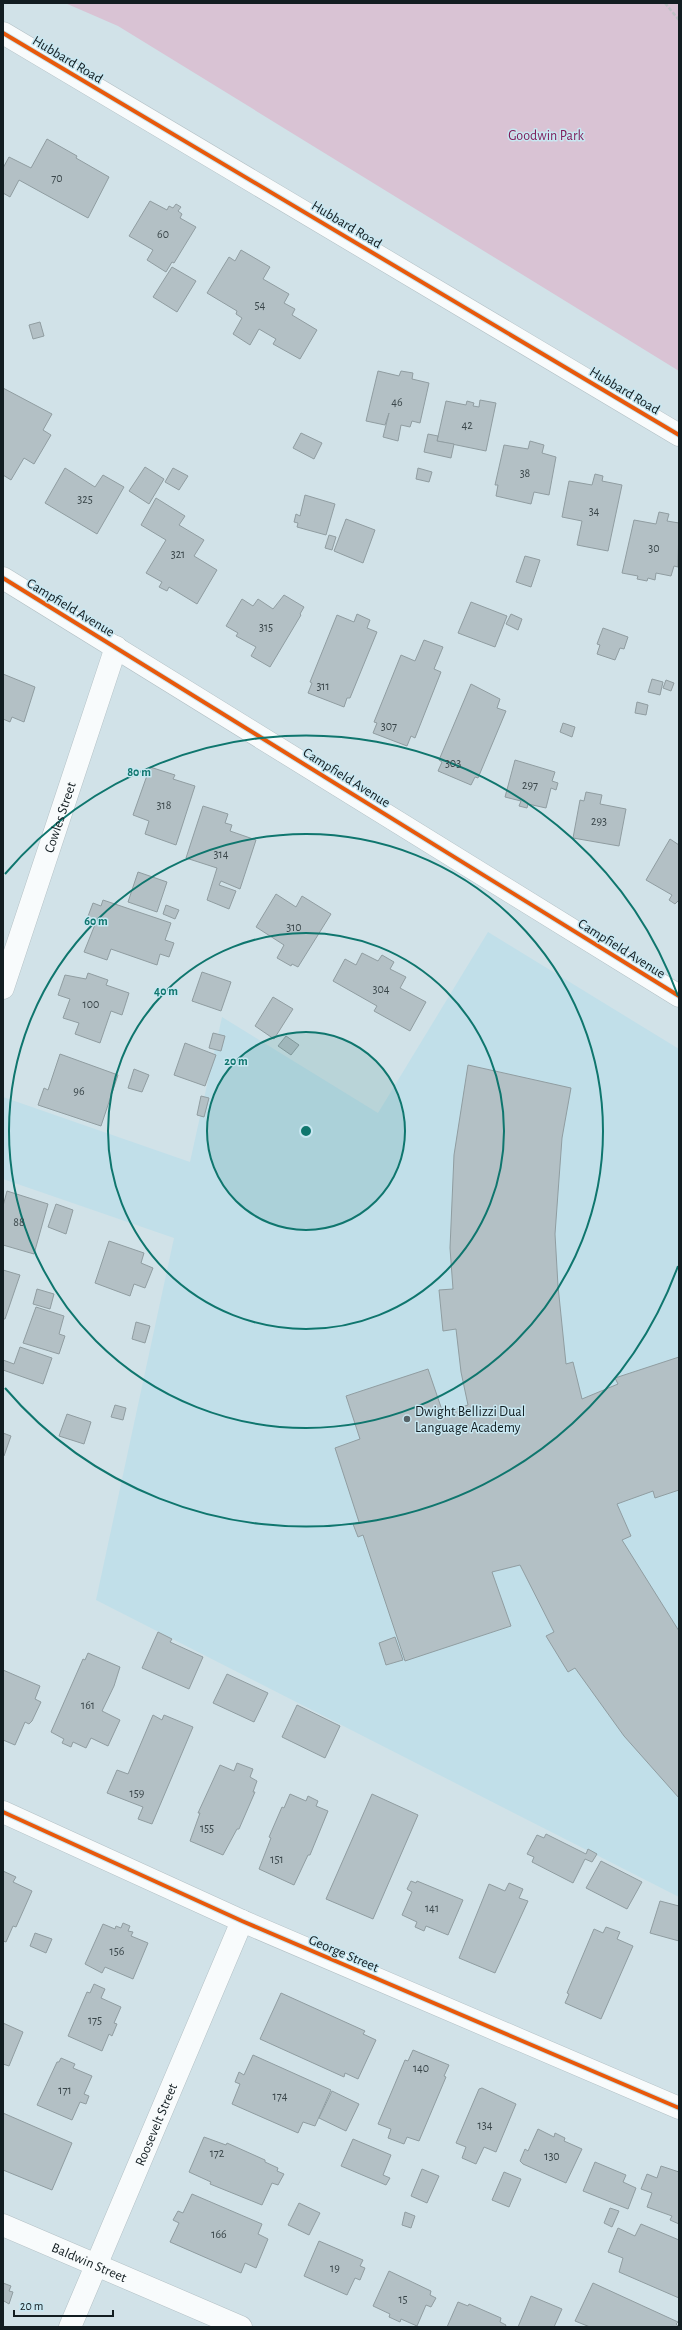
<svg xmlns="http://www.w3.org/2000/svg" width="682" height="2330" font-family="'Alegreya Sans',sans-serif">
  <rect width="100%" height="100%" fill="#d1e2e8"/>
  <polygon fill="#c1dfe9" points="488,932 679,1049 679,1897 96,1600 174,1238 3,1179 3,1097 190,1162 222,1017 378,1113"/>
  <polygon fill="#d9c3d4" points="65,3 679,3 679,371 118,26"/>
  <g fill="#b3c0c5" stroke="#909da1">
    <polygon points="47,139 77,156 76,158 109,177 88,218 19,180 10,197 3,193 3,168 9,157 31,168"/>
    <polygon points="150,201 167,210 169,206 173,208 176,204 181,207 178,211 182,214 180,218 196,227 174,263 172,262 166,272 147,260 153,250 129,236"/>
    <polygon points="241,250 270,267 263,279 289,294 284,303 295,309 292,315 317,330 300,359 273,344 276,339 259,329 250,345 233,334 242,318 236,314 237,311 207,293 229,257 235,261"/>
    <polygon points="172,267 196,281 177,312 153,297"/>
    <polygon points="40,322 44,336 33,339 29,325"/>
    <polygon points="378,371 399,376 401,371 413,373 412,379 429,383 420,423 412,421 410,427 401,425 398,441 383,437 389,413 385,425 366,421"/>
    <polygon points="3,388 52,414 43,430 51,435 34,464 24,458 11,480 3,475"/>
    <polygon points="480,400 496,403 486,451 437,441 446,401 466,405 467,401 474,403 473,406 479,407"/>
    <polygon points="301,433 322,443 314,459 293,448"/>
    <polygon points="428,434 438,436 437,441 454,444 451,458 424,452"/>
    <polygon points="530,441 544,445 542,453 556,457 549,495 534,492 531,504 496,496 498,485 495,485 504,445 528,449"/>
    <polygon points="145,467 164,479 149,504 129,491"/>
    <polygon points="65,468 95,487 103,475 124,487 97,534 45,503"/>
    <polygon points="173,468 188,476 179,490 165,482"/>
    <polygon points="418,468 432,472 429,482 416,479"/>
    <polygon points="595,474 603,476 602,481 622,485 608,551 577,545 582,521 562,517 569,481 592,485"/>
    <polygon points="305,495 335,504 326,535 297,527 298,523 294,522 296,514 300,516"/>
    <polygon points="156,498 185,516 179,525 204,540 194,556 217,570 197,604 169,587 167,591 159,587 162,582 146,573 166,540 141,525"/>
    <polygon points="659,512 669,514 667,521 679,523 678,567 674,566 671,576 656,573 655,580 648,578 647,581 637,579 638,576 622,573 634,520 656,524"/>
    <polygon points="346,519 375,530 363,563 334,551"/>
    <polygon points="329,535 336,537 332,550 325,548"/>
    <polygon points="525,556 540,560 531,587 516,582"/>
    <polygon points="284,595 304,607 300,614 301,615 270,667 251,656 256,647 236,636 238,633 226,626 242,599 253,606 258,599 273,609"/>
    <polygon points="471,602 507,616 495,647 458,633"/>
    <polygon points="357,614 370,620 367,628 377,632 350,698 347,698 344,707 308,693 312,683 310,682 337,615 354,622"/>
    <polygon points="511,614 522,619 518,630 506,624"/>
    <polygon points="603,628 628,637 624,649 620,648 615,660 597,654 600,645 597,644"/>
    <polygon points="424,640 443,647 434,669 441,672 415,738 411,736 407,746 373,733 377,723 374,722 401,655 415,661"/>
    <polygon points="3,674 35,687 24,722 12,717 10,722 3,719"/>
    <polygon points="652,679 663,682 660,695 648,692"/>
    <polygon points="666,680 674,683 671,691 663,688"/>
    <polygon points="471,684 500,699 497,708 506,711 478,778 475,777 471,785 438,771 442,762 439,760"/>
    <polygon points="637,702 648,705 646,715 635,713"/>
    <polygon points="563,723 575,727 572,737 560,732"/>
    <polygon points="515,760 555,772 552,781 558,783 556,790 551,788 546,808 528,804 527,808 519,806 521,801 505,797"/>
    <polygon points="150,767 175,775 173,779 195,786 176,845 145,834 149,821 133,815"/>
    <polygon points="586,792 602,795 600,804 626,809 619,846 573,838 580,800 584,801"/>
    <polygon points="203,806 228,814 225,823 232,825 230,831 256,840 240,889 221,881 219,885 236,891 229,909 207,900 217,868 186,858"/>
    <polygon points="670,839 679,845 679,900 675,904 669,900 672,895 646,880"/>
    <polygon points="138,872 167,882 157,912 128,902"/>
    <polygon points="276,894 296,907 302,896 331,914 298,967 292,964 291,966 277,958 284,945 256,927"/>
    <polygon points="103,900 171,923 165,940 174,943 169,957 160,954 157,965 111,949 107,960 84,952 96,922 87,919 93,903 101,906"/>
    <polygon points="166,905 179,910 175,919 163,914"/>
    <polygon points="362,953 378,961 382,955 394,962 390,969 406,977 400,988 426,1002 410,1031 374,1011 377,1006 333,981 345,959 356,965"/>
    <polygon points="202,972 231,982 221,1011 192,1001"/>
    <polygon points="88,973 108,980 106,985 129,993 122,1015 111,1011 100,1043 75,1034 79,1023 63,1018 70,999 58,995 65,975 86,979"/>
    <polygon points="273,997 293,1009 274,1039 255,1026"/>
    <polygon points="213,1033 225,1036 221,1051 209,1048"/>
    <polygon points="286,1036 299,1045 291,1055 278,1046"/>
    <polygon points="185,1043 216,1055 205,1086 174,1075"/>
    <polygon points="60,1054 118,1075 101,1126 38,1105 44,1088 48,1090"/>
    <polygon points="468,1065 571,1088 562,1138 555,1234 558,1286 566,1364 573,1362 582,1399 618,1384 615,1378 679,1357 679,1490 655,1498 653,1491 617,1504 631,1536 622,1540 679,1631 679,1798 624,1736 575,1668 568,1672 546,1636 554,1632 520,1565 492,1572 511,1626 405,1661 363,1535 358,1537 353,1524 359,1522 335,1448 360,1439 346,1396 428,1369 443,1413 468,1405 461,1372 456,1329 443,1331 439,1290 453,1289 450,1248 454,1155"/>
    <polygon points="134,1069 149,1075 142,1092 128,1088"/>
    <polygon points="201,1096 209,1098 204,1117 197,1115"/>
    <polygon points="7,1191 48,1204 34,1254 3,1245 3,1206"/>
    <polygon points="56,1204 73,1210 66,1234 48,1227"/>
    <polygon points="109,1241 144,1253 141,1263 153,1268 145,1288 134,1284 130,1296 95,1283"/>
    <polygon points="3,1270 20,1275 5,1319 3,1319"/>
    <polygon points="37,1289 54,1294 50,1309 33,1304"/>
    <polygon points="36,1307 64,1316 59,1334 65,1336 59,1354 23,1343"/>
    <polygon points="136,1322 150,1326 145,1343 132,1339"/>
    <polygon points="20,1347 52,1358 43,1384 3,1370 3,1360 14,1364"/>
    <polygon points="115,1405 126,1408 123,1420 111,1417"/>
    <polygon points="67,1414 91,1422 84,1444 59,1436"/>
    <polygon points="3,1433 11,1436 4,1456 3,1456"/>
    <polygon points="158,1632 172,1639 170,1642 203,1657 189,1689 142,1668"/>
    <polygon points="395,1637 403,1660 386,1665 379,1643"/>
    <polygon points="88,1653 120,1667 114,1686 102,1711 120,1720 108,1746 91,1738 86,1748 73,1742 71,1747 62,1743 64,1739 51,1732 83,1659 85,1660"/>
    <polygon points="3,1670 40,1686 35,1699 41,1702 32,1721 29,1724 25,1722 15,1745 3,1740"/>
    <polygon points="227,1674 268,1693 254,1722 213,1703"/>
    <polygon points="297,1705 340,1726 325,1758 282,1737"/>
    <polygon points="153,1715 162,1720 164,1715 193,1727 152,1824 138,1819 143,1807 107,1793 117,1770 128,1774"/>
    <polygon points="237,1763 253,1769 250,1777 257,1781 253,1792 255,1792 239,1829 237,1829 223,1855 190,1841 200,1813 198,1813 220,1765 234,1771"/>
    <polygon points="290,1794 306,1801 308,1796 318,1801 316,1806 328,1811 310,1855 308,1855 294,1885 259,1869 271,1838 269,1837 282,1807 284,1808"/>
    <polygon points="372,1794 418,1815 373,1919 326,1899"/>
    <polygon points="546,1834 586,1854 588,1849 597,1854 592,1862 585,1859 573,1883 532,1862 534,1857 527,1854 537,1835 544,1838"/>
    <polygon points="601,1861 642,1882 627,1909 586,1888"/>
    <polygon points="3,1871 16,1877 13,1882 32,1891 16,1927 13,1926 6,1942 3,1941"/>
    <polygon points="411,1881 416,1883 417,1881 463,1900 448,1935 426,1926 424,1931 415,1927 417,1922 402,1915 412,1892 407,1889"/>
    <polygon points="509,1883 523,1889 519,1898 528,1901 495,1973 459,1958 489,1884 505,1891"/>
    <polygon points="660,1901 679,1906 679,1941 650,1933"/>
    <polygon points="123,1923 130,1926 128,1931 133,1932 131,1936 148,1943 133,1979 105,1967 102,1973 85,1964 103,1924 115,1929 116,1926 121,1928"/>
    <polygon points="606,1927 620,1932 617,1939 633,1946 601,2019 565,2003 569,1994 567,1993 594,1929 603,1933"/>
    <polygon points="35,1933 52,1939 46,1953 30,1946"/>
    <polygon points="94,1984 105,1989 101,1998 121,2007 114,2023 117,2024 112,2036 109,2034 102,2051 68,2036 87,1992 90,1993"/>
    <polygon points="281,1993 365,2031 363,2034 376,2040 358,2079 345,2073 344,2077 260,2039"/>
    <polygon points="3,2023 23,2032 9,2066 3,2064"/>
    <polygon points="413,2050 449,2065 444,2076 446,2077 419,2141 407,2137 404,2144 388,2138 391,2129 378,2124 405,2060 408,2061"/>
    <polygon points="253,2055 331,2090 315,2126 303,2122 298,2133 232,2104 240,2084 235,2082 239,2072 244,2075"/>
    <polygon points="61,2058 75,2064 73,2068 92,2076 84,2094 89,2096 86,2104 80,2102 72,2120 37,2105 57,2062 59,2062"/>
    <polygon points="482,2088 516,2104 496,2152 484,2147 476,2164 462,2158 466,2147 456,2143 479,2089"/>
    <polygon points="332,2091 359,2104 346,2131 319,2118"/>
    <polygon points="3,2113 72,2143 52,2190 3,2170"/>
    <polygon points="538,2129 554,2137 555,2133 565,2138 564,2141 582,2149 566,2183 523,2164 520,2161 525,2149 528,2151"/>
    <polygon points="204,2137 226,2145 227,2143 265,2160 265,2162 278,2168 277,2171 284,2174 278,2185 272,2183 262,2205 210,2184 211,2182 189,2172"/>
    <polygon points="353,2139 391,2155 383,2175 390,2178 386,2185 341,2166"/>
    <polygon points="595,2162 626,2175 623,2182 636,2188 628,2209 583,2191"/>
    <polygon points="661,2166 679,2172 679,2224 670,2220 672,2216 647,2207 652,2193 641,2189 647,2174 657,2178"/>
    <polygon points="422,2169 439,2176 427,2203 411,2196"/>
    <polygon points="504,2172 521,2179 509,2207 492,2200"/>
    <polygon points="192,2194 262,2224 258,2234 268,2239 256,2268 245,2263 241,2273 170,2242 179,2223 173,2220 178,2211 183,2213"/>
    <polygon points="299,2203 320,2213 309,2235 288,2225"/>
    <polygon points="610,2208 619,2211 612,2227 604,2223"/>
    <polygon points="405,2212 415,2216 411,2228 402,2225"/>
    <polygon points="641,2224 679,2240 679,2298 619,2272 623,2258 608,2252 618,2228 635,2236"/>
    <polygon points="319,2241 363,2260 360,2266 365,2268 360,2280 355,2278 347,2295 304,2276"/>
    <polygon points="389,2271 431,2291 430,2295 436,2298 431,2307 426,2305 417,2326 401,2319 400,2322 389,2317 390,2314 373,2306"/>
    <polygon points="3,2283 11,2286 9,2291 13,2292 9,2304 4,2301 3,2304"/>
    <polygon points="593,2283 678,2322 676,2324 679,2327 590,2327 575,2321"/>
    <polygon points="531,2296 562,2309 554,2327 518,2327"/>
    <polygon points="458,2302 468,2306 469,2304 501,2318 500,2322 506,2325 505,2327 447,2327"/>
  </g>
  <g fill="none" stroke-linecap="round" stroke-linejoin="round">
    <g stroke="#b3c0c5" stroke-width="23">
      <g id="minor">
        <polyline points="3,33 679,435"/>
        <polyline points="3,578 679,996"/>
        <path id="s1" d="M3 988 116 647"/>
        <polyline points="3,1812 242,1921 679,2108"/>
        <path id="s2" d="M3 2225 241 2327"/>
        <path id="s3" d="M70 2327 242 1921"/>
      </g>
    </g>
    <polyline stroke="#bfc3c6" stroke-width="2.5" stroke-dasharray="4 2" stroke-linecap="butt" points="665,3 679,20"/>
    <use href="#minor" stroke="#f8fbfc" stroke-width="22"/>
    <g stroke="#c8e7f1" stroke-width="6">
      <g id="cycleway">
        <polyline points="3,33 679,435"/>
        <polyline points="3,578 679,996"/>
        <polyline points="3,1812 242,1921 679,2108"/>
      </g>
    </g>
    <use href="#cycleway" stroke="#e8590c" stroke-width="4"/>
  </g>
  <circle cx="306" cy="1131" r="99" fill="#0f766e" fill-opacity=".12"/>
  <g fill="none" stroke="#0f766e" stroke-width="2">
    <circle cx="306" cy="1131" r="99"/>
    <circle cx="306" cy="1131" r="198"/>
    <circle cx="306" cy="1131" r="297"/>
    <path d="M678 1266A396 396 0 0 1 5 1388M5 874A396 396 0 0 1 678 996"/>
  </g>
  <circle fill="#556267" stroke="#c8e7f1" stroke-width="1.5" cx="407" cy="1419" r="4"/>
  <g text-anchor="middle" stroke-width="3" stroke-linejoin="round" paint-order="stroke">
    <g font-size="12" fill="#3a464a">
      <text x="57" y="182">70</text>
      <text x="163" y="238">60</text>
      <text x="260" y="309">54</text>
      <text x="397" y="406">46</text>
      <text x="467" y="429">42</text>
      <text x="525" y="477">38</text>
      <text x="85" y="503">325</text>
      <text x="594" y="515">34</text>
      <text x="654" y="552">30</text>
      <text x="178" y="558">321</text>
      <text x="266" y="631">315</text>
      <text x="323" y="690">311</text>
      <text x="389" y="730">307</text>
      <text x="453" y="767">303</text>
      <text x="530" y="789">297</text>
      <text x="164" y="809">318</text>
      <text x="599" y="825">293</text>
      <text x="221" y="858">314</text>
      <text x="294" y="931">310</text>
      <text x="381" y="993">304</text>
      <text x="91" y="1008">100</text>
      <text x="79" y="1095">96</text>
      <text x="19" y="1226">88</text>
      <text x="88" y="1709">161</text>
      <text x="137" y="1797">159</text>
      <text x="207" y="1832">155</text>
      <text x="277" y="1863">151</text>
      <text x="432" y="1912">141</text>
      <text x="117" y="1955">156</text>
      <text x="95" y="2024">175</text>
      <text x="421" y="2072">140</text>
      <text x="65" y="2094">171</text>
      <text x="280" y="2100">174</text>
      <text x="485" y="2129">134</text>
      <text x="217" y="2157">172</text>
      <text x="552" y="2160">130</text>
      <text x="219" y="2238">166</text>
      <text x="335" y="2272">19</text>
      <text x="403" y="2303">15</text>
    </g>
    <g font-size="14" fill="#121d21" stroke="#c8e7f1">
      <text transform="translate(68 59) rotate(31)" y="5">Hubbard Road</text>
      <text transform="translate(347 224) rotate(31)" y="5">Hubbard Road</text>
      <text transform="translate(625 390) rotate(31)" y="5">Hubbard Road</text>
      <text transform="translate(71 607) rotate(31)" y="5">Campfield Avenue</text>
      <text transform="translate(347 777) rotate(32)" y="5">Campfield Avenue</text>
      <text dy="5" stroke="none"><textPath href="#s1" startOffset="180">Cowles Street</textPath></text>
      <text transform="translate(622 948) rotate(32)" y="5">Campfield Avenue</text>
      <text transform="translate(344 1953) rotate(23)" y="5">George Street</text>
      <text dy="5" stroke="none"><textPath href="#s3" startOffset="220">Roosevelt Street</textPath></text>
      <text dy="5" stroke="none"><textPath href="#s2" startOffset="94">Baldwin Street</textPath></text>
    </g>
    <g font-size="14" fill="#7e1957" stroke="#c8e7f1">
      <text x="546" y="140">Goodwin Park</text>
    </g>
    <g font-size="14" fill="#121d21" stroke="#c8e7f1" text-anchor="start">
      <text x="415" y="1416">Dwight Bellizzi Dual<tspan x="415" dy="16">Language Academy</tspan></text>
    </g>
  </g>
  <circle cx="306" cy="1131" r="6" fill="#0f766e" stroke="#c8e7f1" stroke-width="2"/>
  <g font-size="12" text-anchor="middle" font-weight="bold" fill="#0f766e" stroke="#c8e7f1" stroke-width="3" stroke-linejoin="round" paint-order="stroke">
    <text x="139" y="776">80 m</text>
    <text x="96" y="925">60 m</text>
    <text x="166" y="995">40 m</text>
    <text x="236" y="1065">20 m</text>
  </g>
  <rect width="682" height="2330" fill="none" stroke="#121d21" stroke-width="8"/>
  <path d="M14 2310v6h99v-6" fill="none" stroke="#121d21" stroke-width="2"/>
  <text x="20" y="2310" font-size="12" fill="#121d21" stroke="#c8e7f1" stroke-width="3" paint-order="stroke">20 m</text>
</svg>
